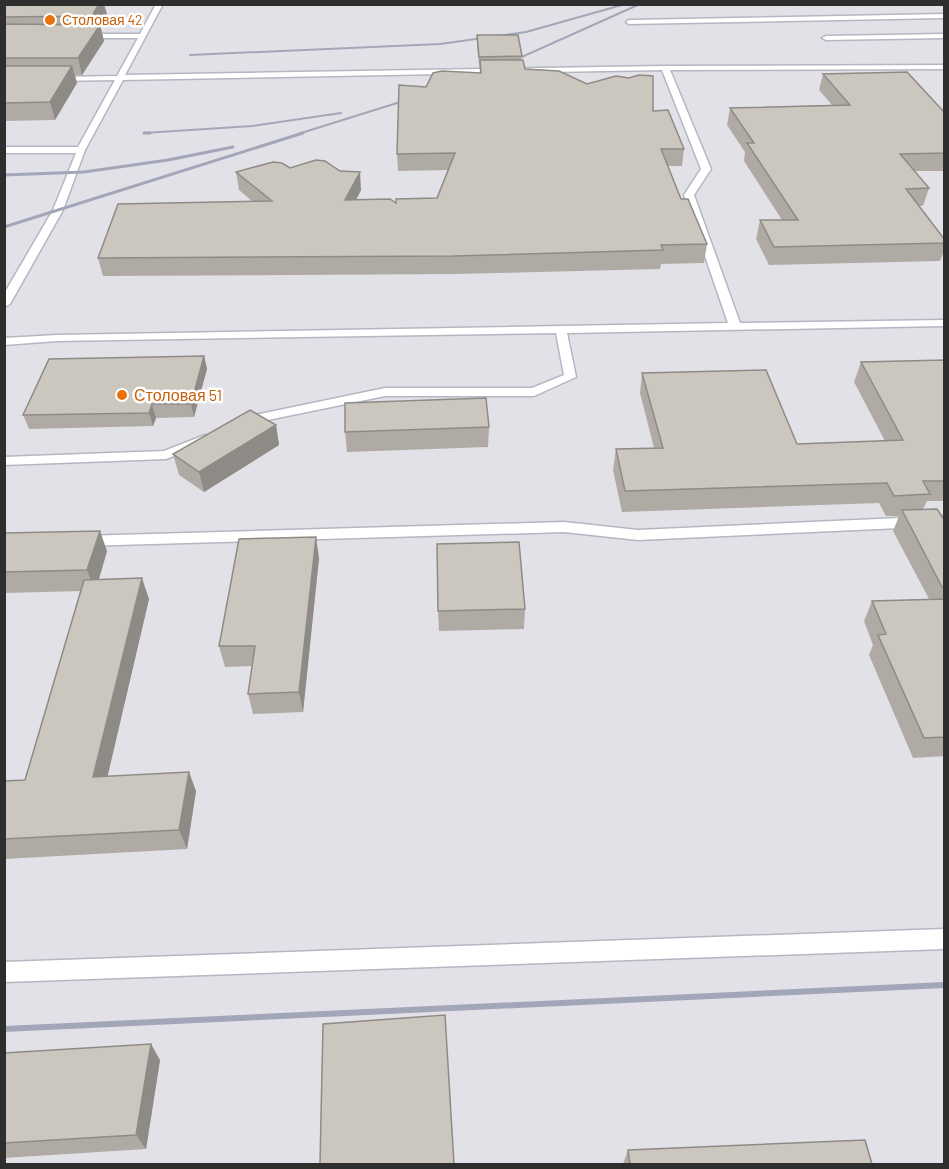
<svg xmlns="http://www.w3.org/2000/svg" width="949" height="1169" font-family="Barlow,sans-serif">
  <rect width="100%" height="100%" fill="#efe9e1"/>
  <rect fill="#e3e1e8" x="5" y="5" width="939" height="1159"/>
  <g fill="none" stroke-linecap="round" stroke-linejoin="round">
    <g stroke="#b4b7c1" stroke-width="3">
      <g id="lane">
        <polygon points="156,4 163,4 125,75 665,66 944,65 944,69 670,70 711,169 694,195 740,323 944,320 944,326 567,333 576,377 534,396 385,396 263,421 249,427 241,427 239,424 255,415 385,388 532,388 564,375 556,333 57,341 4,345 4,338 57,335 728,323 684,195 701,169 662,70 123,80 85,150 63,210 10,304 4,307 4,294 53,210 76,153 4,153 4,147 78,147 115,80 55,81 51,79 55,77 117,76 138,38 83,38 79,36 83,34 140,34"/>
        <polygon points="944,14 944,18 629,24 626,22 629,20"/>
        <polygon points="944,34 944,38 826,40 822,38 826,36"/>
        <polygon points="205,435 211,439 210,442 166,459 4,465 4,457 164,451"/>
        <polygon points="944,516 944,526 638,540 564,532 82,546 75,541 82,536 564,522 638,530"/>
        <polygon points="944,929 944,949 4,982 4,962"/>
      </g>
    </g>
    <use href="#lane" fill="#fff" fill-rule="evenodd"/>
    <g stroke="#a3a6b8" stroke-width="2">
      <polyline points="88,5 217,4"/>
      <polyline points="190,55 440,44 526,32 622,5"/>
      <polyline points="506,64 640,4"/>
      <polyline points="144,133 252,126 341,113"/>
      <polyline points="298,134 413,98"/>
    </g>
    <g stroke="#a3a6b8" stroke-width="3">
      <polyline points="144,133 150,133"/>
      <polyline points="4,175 84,172 168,160 233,147"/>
      <polyline points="4,227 303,133"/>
    </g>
    <polyline stroke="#a3a6b8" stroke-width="6" points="4,1029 944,985"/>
  </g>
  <g fill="#afaba4">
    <polygon points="4,4 107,14 100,25 104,41 82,75 75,75 77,83 55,120 4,121"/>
    <polygon points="477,35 522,56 521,60 525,69 587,84 653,111 684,149 682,166 668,166 681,199 707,244 704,263 661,264 660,269 454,274 103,276 98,258 253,202 239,190 236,172 290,168 361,190 356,200 396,203 437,198 448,170 398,171 397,154 426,87 480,73 477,46"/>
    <polygon points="823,74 945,113 945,171 915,171 929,188 923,206 919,206 945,240 945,249 940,261 769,265 756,239 760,220 782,220 744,161 745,152 727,125 730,108 832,105 819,90"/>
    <polygon points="204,356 207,369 194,417 156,418 153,426 29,429 23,415"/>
    <polygon points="945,360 945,501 927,501 923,509 945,521 945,756 913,758 869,655 873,645 864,621 872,601 929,599 893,531 899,516 886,516 879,503 622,512 613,470 616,449 654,448 640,393 642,373 797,444 885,441 854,382 861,362"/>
    <polygon points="276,425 279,445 204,492 179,475 173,454"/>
    <polygon points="489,427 488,447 347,452 345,432"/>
    <polygon points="4,533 107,551 99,580 149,599 107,776 196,791 187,849 4,859 4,781 25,780 81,591 4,593"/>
    <polygon points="319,558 303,712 253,714 248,694 252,666 225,667 219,646"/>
    <polygon points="525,609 524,629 439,631 438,611"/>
    <polygon points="4,1053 160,1060 146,1149 4,1158"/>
    <polygon points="628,1150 872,1164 623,1164"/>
  </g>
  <g fill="#8e8b86">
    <polygon points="99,4 104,4 107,14 96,32 92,16"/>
    <polygon points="100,25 104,41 82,75 78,58"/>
    <polygon points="72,66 77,83 55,120 50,102"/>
    <polygon points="360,172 361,190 347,218 345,200"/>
    <polygon points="204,356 207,369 194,417 191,404"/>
    <polygon points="152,404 156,418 153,426 149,413"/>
    <polygon points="276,425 279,445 204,492 199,472"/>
    <polygon points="100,531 107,551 95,591 87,570"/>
    <polygon points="316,537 319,558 303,712 299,692"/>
    <polygon points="142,578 149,599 103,796 93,777"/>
    <polygon points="189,772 196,791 187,849 179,830"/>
    <polygon points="151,1044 160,1060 146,1149 136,1135"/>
  </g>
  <g fill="#cbc7bf" stroke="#8e8b86" stroke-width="1.5">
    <polygon points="4,4 99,4 92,16 4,17"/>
    <polygon points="4,24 100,25 78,58 4,58"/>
    <polygon points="477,35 518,35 522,56 479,57"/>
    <polygon points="480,60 523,60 525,69 559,71 587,84 616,76 629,78 639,75 653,76 653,111 668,110 684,149 661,149 681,199 688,199 707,244 661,245 663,250 454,256 98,258 118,204 272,201 236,172 273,162 282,163 290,168 316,160 325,161 340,171 360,172 345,200 390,199 396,203 396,199 437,198 455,153 397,154 399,85 426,87 433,73 442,71 481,73"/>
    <polygon points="4,66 72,66 50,102 4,103"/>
    <polygon points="907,72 945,113 945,153 900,154 929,188 906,189 945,240 945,243 774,247 760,220 798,220 747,143 754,143 730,108 850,105 823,74"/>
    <polygon points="204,356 191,404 152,404 149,413 23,415 49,359"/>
    <polygon points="945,360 945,481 923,481 930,494 894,496 887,483 625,491 616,449 663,448 642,373 766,370 797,444 903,440 861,362"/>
    <polygon points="486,398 489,427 345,432 345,403"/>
    <polygon points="250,410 276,425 199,472 173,454"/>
    <polygon points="937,509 945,521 945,587 942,587 902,510"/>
    <polygon points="100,531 87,570 4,572 4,533"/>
    <polygon points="316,537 299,692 248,694 255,646 219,646 239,539"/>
    <polygon points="519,542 525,609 438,611 437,544"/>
    <polygon points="142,578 93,777 189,772 179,830 4,839 4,781 25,780 84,580"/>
    <polygon points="945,599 945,737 924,738 878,635 886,634 872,601"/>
    <polygon points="445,1015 454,1164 320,1164 323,1024"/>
    <polygon points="151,1044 136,1135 4,1143 4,1053"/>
    <polygon points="865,1140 872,1164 630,1164 628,1150"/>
  </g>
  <g fill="#e8710a" stroke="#fff" stroke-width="2">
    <circle cx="50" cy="20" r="6"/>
    <circle cx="122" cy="395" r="6"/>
  </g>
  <g text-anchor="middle" stroke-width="5" stroke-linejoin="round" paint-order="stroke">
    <g font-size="14" fill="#c56008" stroke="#fff" text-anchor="start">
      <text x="62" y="25">Столовая 42</text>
    </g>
    <g font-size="16" fill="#c56008" stroke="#fff" text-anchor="start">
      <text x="134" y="401">Столовая 51</text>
    </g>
  </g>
  <rect width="949" height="1169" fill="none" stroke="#2e2e2e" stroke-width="12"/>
</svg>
